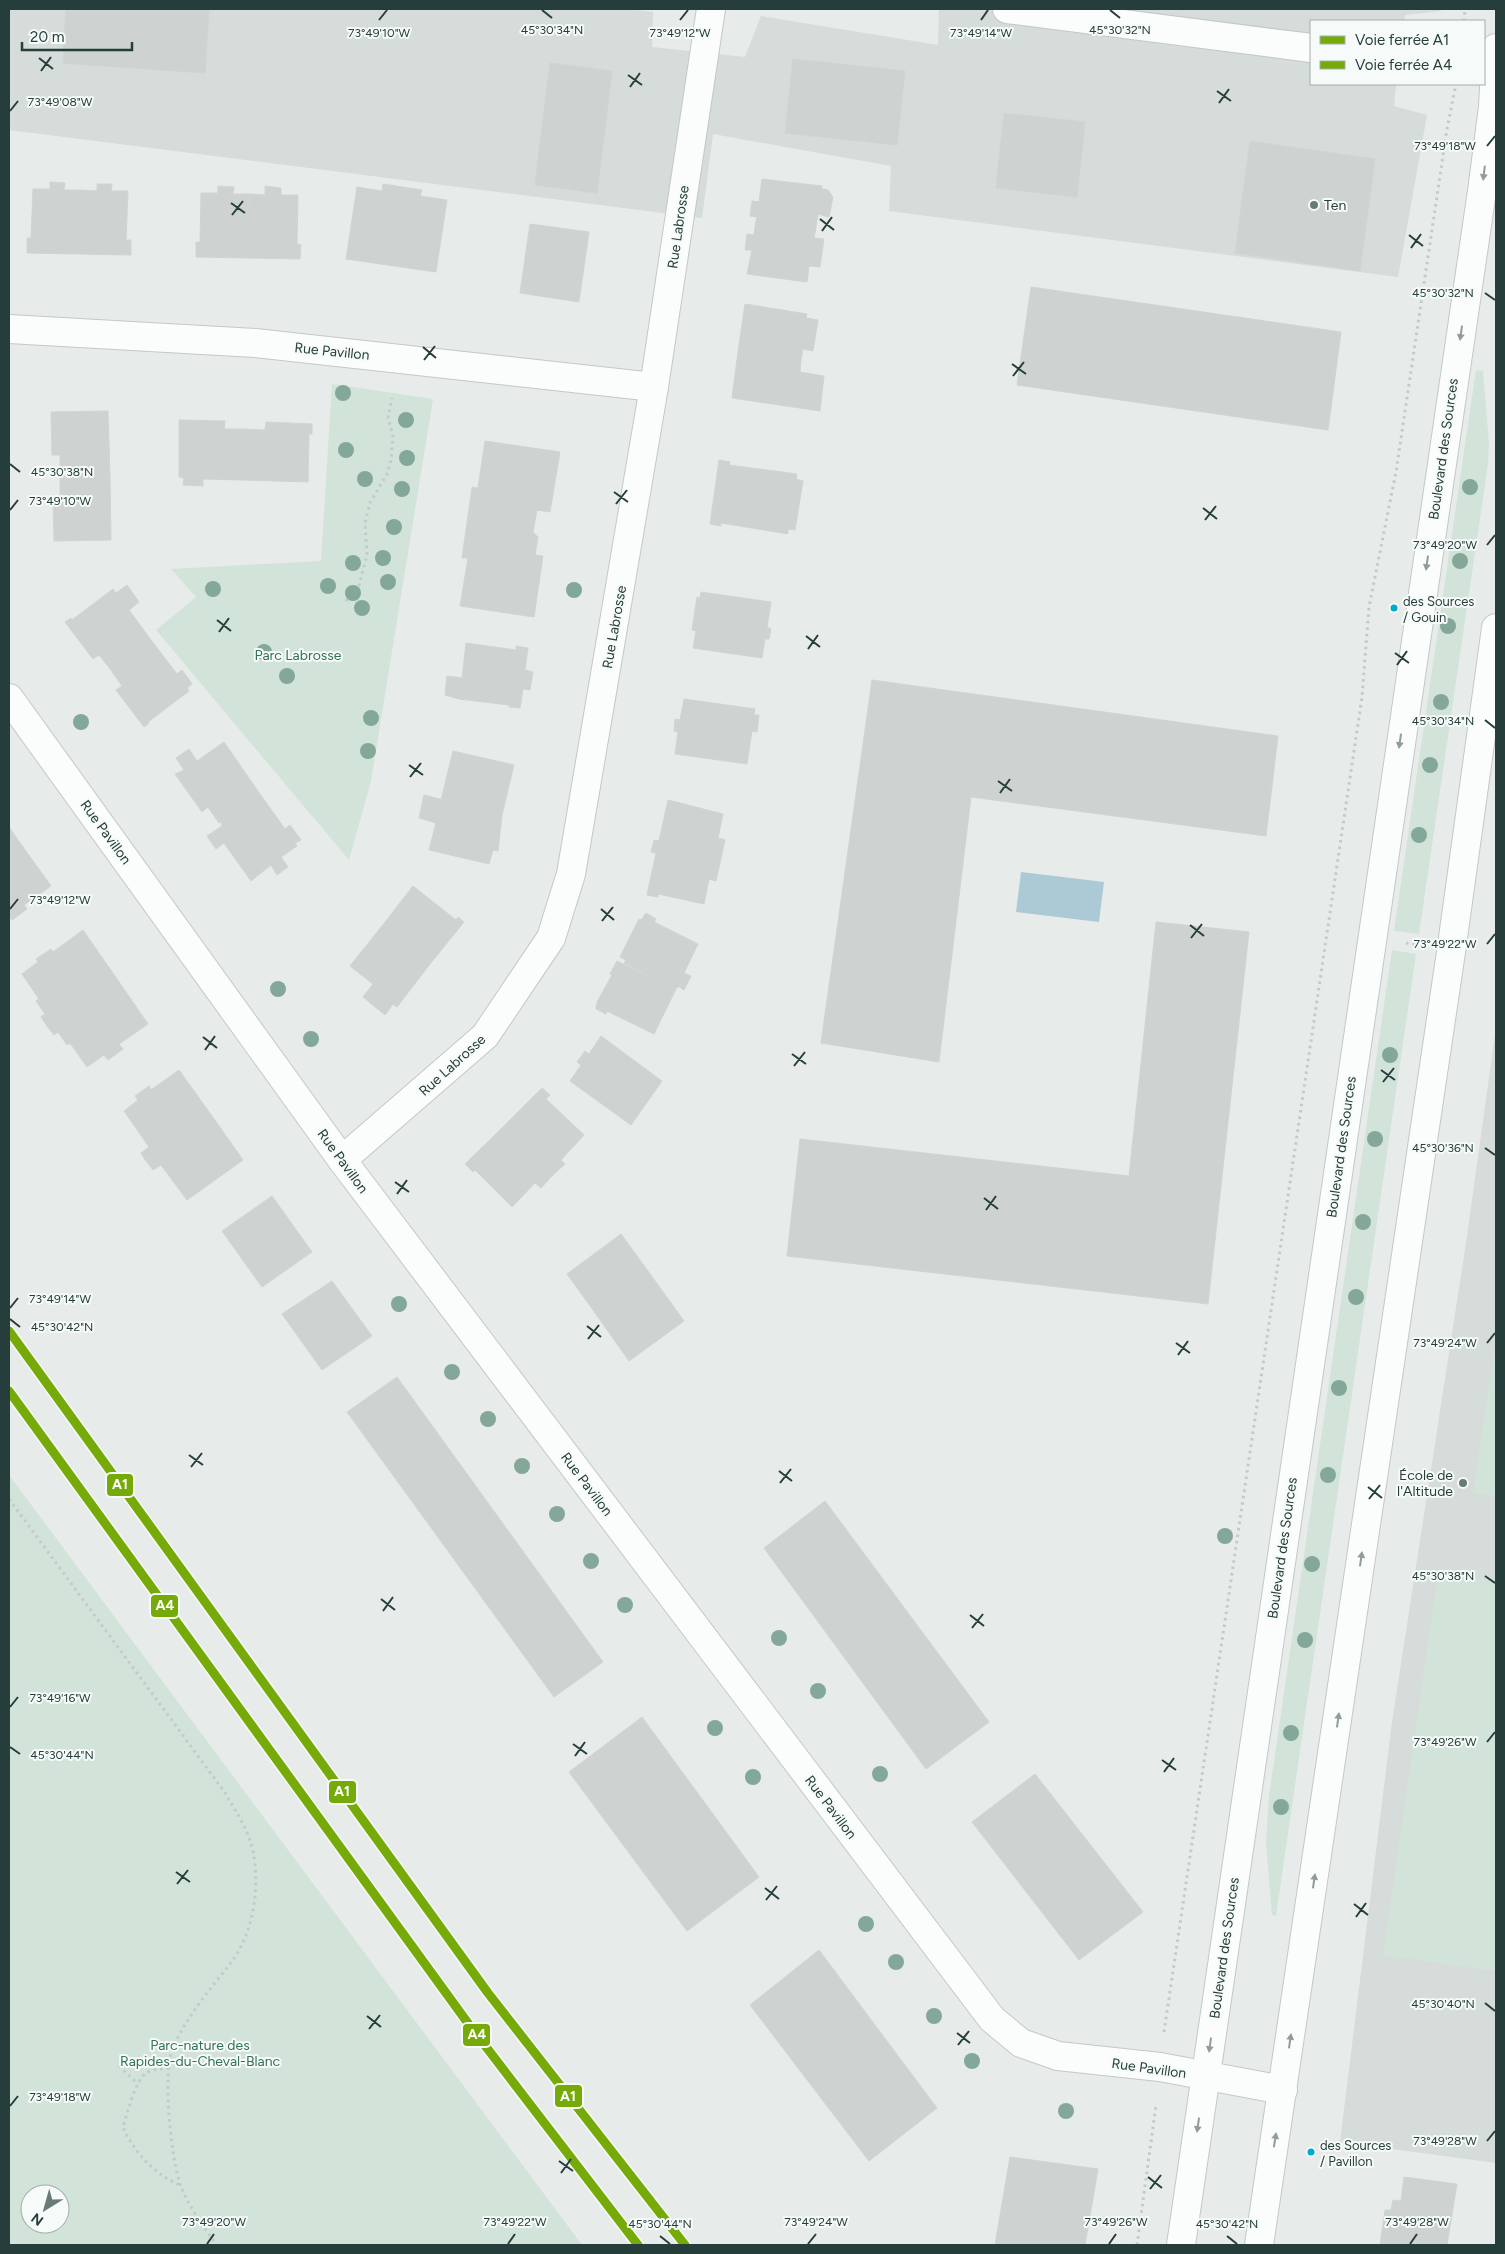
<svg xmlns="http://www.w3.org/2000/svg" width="1505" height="2254" font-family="Figtree,sans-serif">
  <rect width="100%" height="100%" fill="#e7ebea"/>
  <g fill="#d5dcda">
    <polygon points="9,9 630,9 653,12 652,47 745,57 761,16 938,45 939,9 1441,9 1441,11 1405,15 1404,21 1311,21 1311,84 1396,84 1394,106 1427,115 1398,277 889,211 891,166 713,134 702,218 9,130"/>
    <polygon points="1496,1027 1496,2163 1340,2142 1392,1722 1466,1243"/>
  </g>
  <g fill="#d2e3da" fill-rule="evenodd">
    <polygon points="1476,370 1483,371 1489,443 1488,464 1419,934 1394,931"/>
    <polygon points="332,384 433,399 371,781 349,860 156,630 196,597 171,569 321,561"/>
    <polygon points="1392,950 1416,954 1276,1916 1272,1915 1266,1843 1269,1796"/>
    <polygon points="1496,1337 1496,1496 1473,1493"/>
    <path d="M9 1475 582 2245H9ZM30 2194H60V2224H30Z"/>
    <polygon points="1438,1573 1496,1582 1496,1971 1383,1955"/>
  </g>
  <polygon fill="#acc9d6" points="1021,872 1104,882 1099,922 1016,912"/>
  <g fill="#ced3d2" stroke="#d0d4d3">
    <polygon points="66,9 209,9 205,73 63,63"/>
    <polygon points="793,59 905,71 897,145 785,133"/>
    <polygon points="550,63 612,71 597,193 535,185"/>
    <polygon points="1004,113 1085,122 1077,197 996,188"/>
    <polygon points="1250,141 1375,159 1360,271 1235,253"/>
    <polygon points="762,179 822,186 822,189 828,190 833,197 829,217 818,214 815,233 755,226 757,217 750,216 752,201 759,202"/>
    <polygon points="50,182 65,183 64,190 80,190 79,254 27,253 27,238 31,238 33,189 50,189"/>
    <polygon points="97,184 112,184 111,191 128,191 126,240 131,240 131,255 79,254 80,190 97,191"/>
    <polygon points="383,184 422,190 420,196 447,200 436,272 346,259 357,187 382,191"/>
    <polygon points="218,186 234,187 233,194 249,194 248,258 196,257 196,242 200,242 201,193 218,193"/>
    <polygon points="265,186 281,188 281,195 298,195 297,244 301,245 300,259 248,258 249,194 265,195"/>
    <polygon points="530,224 589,232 579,302 520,293"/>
    <polygon points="755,226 815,233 814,238 824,239 820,267 809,266 807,282 747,274 752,250 745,250 747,234 754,235"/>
    <polygon points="1031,287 1341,332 1328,430 1017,385"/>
    <polygon points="745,304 807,314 806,318 818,320 813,351 803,349 801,360 738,352"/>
    <polygon points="738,352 801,360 800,372 824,376 820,411 732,398"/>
    <polygon points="108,411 110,476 60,476 60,455 52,455 51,412"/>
    <polygon points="179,420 225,421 224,429 245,429 243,480 203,479 203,486 183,485 184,478 179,477"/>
    <polygon points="266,422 312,424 312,434 309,434 308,482 243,480 245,429 265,430"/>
    <polygon points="485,441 560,452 550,512 537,510 533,532 538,537 535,555 543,556 534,617 460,606 468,558 462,558 472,487 478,488"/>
    <polygon points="719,460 730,462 729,465 797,474 796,479 803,481 795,530 788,529 788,534 721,523 721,526 710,524"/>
    <polygon points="60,476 110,476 111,540 54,541 53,497 60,497"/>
    <polygon points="127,585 139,602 129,610 151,640 111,670 99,655 93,659 65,622 71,618 72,620 113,589 116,593"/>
    <polygon points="701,592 771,602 767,627 771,629 769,639 765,639 762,658 693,648 696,631 692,630 697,597 700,598"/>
    <polygon points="151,640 177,674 182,670 192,684 187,688 189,691 148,722 149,723 144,727 116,690 122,686 111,670"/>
    <polygon points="466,643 516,650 516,646 528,648 525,670 533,672 530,690 523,689 520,708 509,707 509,705 459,699 445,695 447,676 462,678"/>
    <polygon points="872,680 1278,736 1266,836 971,797 939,1062 821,1043"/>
    <polygon points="684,699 755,709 754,715 759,715 757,732 752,731 747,764 675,754 678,732 674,731 675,719 680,720"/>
    <polygon points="224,742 260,794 219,823 208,807 202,812 175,774 184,770 176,758 189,749 197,761"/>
    <polygon points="453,751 514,765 502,815 441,800"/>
    <polygon points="260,794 285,829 290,825 301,840 295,843 297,846 281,857 288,867 277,875 271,865 251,881 224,843 216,849 207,836 222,826 221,822"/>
    <polygon points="424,795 502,815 498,851 493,850 489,864 429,850 436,823 419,818"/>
    <polygon points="668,800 723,814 718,838 725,840 716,881 709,879 704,904 658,894 658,897 647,895 656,853 651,852 654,840 659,841"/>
    <polygon points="9,827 18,840 9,846"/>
    <polygon points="18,840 51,886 24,905 27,909 12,920 9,916 9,846"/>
    <polygon points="413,886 456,920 458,917 464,922 430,964 382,926"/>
    <polygon points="646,913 656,919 654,922 698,944 684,973 691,976 684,990 678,986 676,989 624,963 626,960 620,957 639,919 641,920"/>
    <polygon points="1156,922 1249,932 1208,1304 787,1256 800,1139 1129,1176"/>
    <polygon points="382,926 430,964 397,1007 393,1004 385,1015 363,997 373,984 350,966"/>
    <polygon points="83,930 117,979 47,1026 41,1017 45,1014 36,1001 39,999 22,974 38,962 36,959 51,949 53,952"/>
    <polygon points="617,961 676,989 654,1034 607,1011 606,1014 596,1009 597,1002 612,975 610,974"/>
    <polygon points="117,979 148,1024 119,1044 123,1049 108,1060 104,1055 87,1067 70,1043 67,1045 58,1032 54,1035 47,1026"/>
    <polygon points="601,1036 662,1081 631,1125 570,1081 581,1065 577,1062 585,1051 589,1054"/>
    <polygon points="179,1070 212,1116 146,1161 141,1153 149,1147 124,1111 138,1100 135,1096 149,1086 151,1090"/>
    <polygon points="542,1088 550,1095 546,1099 584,1135 561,1160 565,1164 552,1176 503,1127"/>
    <polygon points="212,1116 243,1160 187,1200 161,1165 153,1170 146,1161"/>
    <polygon points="503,1127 552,1176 541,1188 535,1183 512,1207 475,1170 473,1172 465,1164"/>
    <polygon points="272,1196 312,1252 262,1287 222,1231"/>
    <polygon points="621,1234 653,1278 598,1317 567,1274"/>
    <polygon points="653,1278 684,1321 629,1361 598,1317"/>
    <polygon points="332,1281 372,1336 322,1370 282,1314"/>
    <polygon points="397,1377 603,1662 554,1697 347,1412"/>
    <polygon points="825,1501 989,1722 926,1769 764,1548"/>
    <polygon points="642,1717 759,1877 687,1931 569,1772"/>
    <polygon points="1035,1774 1143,1912 1079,1960 972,1822"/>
    <polygon points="819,1950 937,2108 869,2161 750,2005"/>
    <polygon points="1010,2157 1098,2169 1085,2245 995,2245"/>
    <polygon points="1404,2177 1457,2184 1447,2245 1380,2245 1385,2210 1391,2210 1393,2200 1401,2201"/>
  </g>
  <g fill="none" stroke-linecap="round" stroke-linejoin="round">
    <g stroke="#c4c8c7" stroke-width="30">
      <g id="minor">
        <polyline points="1007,9 1311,48"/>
        <polyline points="9,329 255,343 654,387"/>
        <polyline points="9,698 342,1160 992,2019 1021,2043 1058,2056 1160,2067 1283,2090"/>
        <polyline points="342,1160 485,1036 551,938 571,874 654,387 711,9"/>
        <polyline points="1181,2245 1482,191 1493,107 1496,48"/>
        <polyline points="1259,2245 1451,952 1496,628"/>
      </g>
    </g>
    <g stroke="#c2cbca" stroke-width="3" stroke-dasharray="2.5 4" stroke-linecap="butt">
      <polyline points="1464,21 1465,9"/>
      <polyline points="346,601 359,585 367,555 365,523 370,503 387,474 391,460 393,436 388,418 392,398"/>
      <polyline points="1406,943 1419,945"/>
      <path d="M9 1499 223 1790C235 1809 248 1829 253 1851 260 1887 254 1931 232 1961 211 1989 187 2015 173 2048 162 2074 171 2160 181 2187 190 2208 203 2227 217 2245"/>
      <polyline points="1164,2032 1362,697 1369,607 1396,472 1447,129 1456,84"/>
      <polyline points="119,2066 138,2084"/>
      <path d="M169 2068C161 2069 152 2069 146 2073 135 2081 127 2114 123 2127 133 2151 156 2176 180 2185"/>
      <polyline points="1137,2245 1156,2105"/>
    </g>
    <use href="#minor" stroke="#fbfcfc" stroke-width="28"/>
    <g stroke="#f6faf8" stroke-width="12">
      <polyline id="rail-1" points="9,1331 488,1993 685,2245"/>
    </g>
    <g stroke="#f6faf8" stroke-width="12">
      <polyline id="rail-2" points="9,1391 470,2026 638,2245"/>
    </g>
    <use href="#rail-1" stroke="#76aa09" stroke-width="9"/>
    <use href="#rail-2" stroke="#76aa09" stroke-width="9"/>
  </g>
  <g fill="#83a899">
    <circle cx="343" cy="393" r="8"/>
    <circle cx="406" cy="420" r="8"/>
    <circle cx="346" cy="450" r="8"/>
    <circle cx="407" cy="458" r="8"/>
    <circle cx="365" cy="479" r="8"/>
    <circle cx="1470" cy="487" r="8"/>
    <circle cx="402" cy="489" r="8"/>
    <circle cx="394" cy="527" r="8"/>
    <circle cx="383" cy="558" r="8"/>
    <circle cx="1460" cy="561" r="8"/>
    <circle cx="353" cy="563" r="8"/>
    <circle cx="388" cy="582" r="8"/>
    <circle cx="328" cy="586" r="8"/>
    <circle cx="213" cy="589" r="8"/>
    <circle cx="574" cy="590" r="8"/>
    <circle cx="353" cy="593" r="8"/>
    <circle cx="362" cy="608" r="8"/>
    <circle cx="1448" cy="626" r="8"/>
    <circle cx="264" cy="652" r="8"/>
    <circle cx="287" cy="676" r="8"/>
    <circle cx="1441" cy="702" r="8"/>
    <circle cx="371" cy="718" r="8"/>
    <circle cx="81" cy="722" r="8"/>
    <circle cx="368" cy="751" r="8"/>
    <circle cx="1430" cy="765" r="8"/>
    <circle cx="1419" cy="835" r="8"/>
    <circle cx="278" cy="989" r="8"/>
    <circle cx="311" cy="1039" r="8"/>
    <circle cx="1390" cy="1055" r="8"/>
    <circle cx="1375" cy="1139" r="8"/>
    <circle cx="1363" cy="1222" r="8"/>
    <circle cx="1356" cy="1297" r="8"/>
    <circle cx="399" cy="1304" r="8"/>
    <circle cx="452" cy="1372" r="8"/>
    <circle cx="1339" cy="1388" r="8"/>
    <circle cx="488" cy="1419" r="8"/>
    <circle cx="522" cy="1466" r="8"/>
    <circle cx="1328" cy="1475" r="8"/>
    <circle cx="557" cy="1514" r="8"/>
    <circle cx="1225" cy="1536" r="8"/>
    <circle cx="591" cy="1561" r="8"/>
    <circle cx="1312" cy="1564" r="8"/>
    <circle cx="625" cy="1605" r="8"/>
    <circle cx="779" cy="1638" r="8"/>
    <circle cx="1305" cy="1640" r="8"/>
    <circle cx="818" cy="1691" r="8"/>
    <circle cx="715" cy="1728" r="8"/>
    <circle cx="1291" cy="1733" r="8"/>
    <circle cx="880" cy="1774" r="8"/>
    <circle cx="753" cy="1777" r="8"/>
    <circle cx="1281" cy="1807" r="8"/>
    <circle cx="866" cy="1924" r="8"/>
    <circle cx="896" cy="1962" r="8"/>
    <circle cx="934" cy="2016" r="8"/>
    <circle cx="972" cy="2061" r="8"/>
    <circle cx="1066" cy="2111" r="8"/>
  </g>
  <defs><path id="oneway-solid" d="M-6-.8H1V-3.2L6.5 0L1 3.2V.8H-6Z" transform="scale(1.25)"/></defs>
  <g fill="#909d9c">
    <use href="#oneway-solid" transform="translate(1484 173) rotate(97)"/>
    <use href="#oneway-solid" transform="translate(1461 333) rotate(98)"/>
    <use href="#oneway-solid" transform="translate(1427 563) rotate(98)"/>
    <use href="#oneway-solid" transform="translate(1400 741) rotate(98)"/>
    <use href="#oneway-solid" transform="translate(1361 1559) rotate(-82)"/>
    <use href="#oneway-solid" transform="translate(1338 1720) rotate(-82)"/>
    <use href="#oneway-solid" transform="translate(1314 1881) rotate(-82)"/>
    <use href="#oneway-solid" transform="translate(1290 2041) rotate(-82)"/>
    <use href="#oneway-solid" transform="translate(1210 2045) rotate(98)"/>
    <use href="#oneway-solid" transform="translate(1198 2125) rotate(98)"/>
    <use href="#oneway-solid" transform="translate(1275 2140) rotate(-81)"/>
  </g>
  <path fill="none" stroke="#253e3c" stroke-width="2" d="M542 10 552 18M1110 10 1120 18M379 20 387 10M680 20 688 10M981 20 988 10M39 58 53 69M41 71 51 57M628 75 642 85M630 87 640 73M1217 91 1231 101M1219 103 1229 89M10 111 18 101M1487 146 1495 136M231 203 245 213M232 215 243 201M820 219 834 230M822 231 832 217M1409 235 1423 246M1411 248 1421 234M1485 293 1495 300M423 347 436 358M424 360 435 346M1012 364 1026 374M1013 376 1024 362M10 464 20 472M614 492 628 502M616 504 627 490M1203 508 1217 519M10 510 18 500M1205 520 1216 506M1487 545 1495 535M217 620 231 631M219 632 229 618M806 636 820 647M808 649 818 635M1395 653 1409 663M1397 665 1407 651M1485 720 1495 728M409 765 423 775M410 777 421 763M998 781 1012 791M1000 793 1010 779M10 909 18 899M601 909 614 920M602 921 613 907M1190 925 1204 936M1191 938 1202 924M1487 944 1495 934M203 1037 217 1048M205 1050 215 1036M792 1054 806 1064M794 1066 805 1052M1381 1070 1395 1080M1383 1082 1394 1068M1485 1148 1495 1155M395 1182 409 1192M397 1194 407 1180M984 1198 998 1209M986 1210 996 1196M10 1308 18 1298M10 1319 20 1327M587 1326 601 1337M588 1339 599 1325M1176 1343 1190 1353M1487 1343 1495 1333M1178 1355 1188 1341M189 1455 203 1465M191 1467 202 1453M779 1471 792 1481M780 1483 791 1469M1368 1487 1382 1498M1369 1499 1380 1485M1485 1576 1495 1583M381 1599 395 1610M383 1611 393 1597M970 1615 984 1626M972 1628 983 1614M10 1707 18 1697M1487 1742 1495 1732M573 1744 587 1754M10 1747 20 1754M575 1756 585 1742M1162 1760 1176 1770M1164 1772 1174 1758M176 1872 190 1882M177 1884 188 1870M765 1888 779 1899M766 1900 777 1886M1354 1904 1368 1915M1356 1917 1366 1903M1485 2003 1495 2011M367 2016 381 2027M369 2029 380 2015M957 2033 970 2043M958 2045 969 2031M10 2106 18 2096M1487 2141 1495 2131M559 2161 573 2171M561 2173 571 2159M1148 2177 1162 2188M1150 2189 1161 2175M660 2236 670 2244M1227 2236 1237 2244M207 2244 214 2234M508 2244 515 2234M808 2244 816 2234M1109 2244 1116 2234M1410 2244 1417 2234"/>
  <g fill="#697b79" stroke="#f6faf8" stroke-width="2">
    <circle cx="1314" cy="205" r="5"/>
    <circle cx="1463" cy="1483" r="5"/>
  </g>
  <g fill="#00a9ce" stroke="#f6faf8" stroke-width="2">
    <circle cx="1394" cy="608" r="4.5"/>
    <circle cx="1311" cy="2152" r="4.5"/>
  </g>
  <g text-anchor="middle" stroke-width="4" stroke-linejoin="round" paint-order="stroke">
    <g font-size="13" fill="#253e3c" stroke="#f6faf8" text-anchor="start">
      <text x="1403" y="606">des Sources<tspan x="1403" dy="16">/ Gouin</tspan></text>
      <text x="1320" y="2150">des Sources<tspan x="1320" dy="16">/ Pavillon</tspan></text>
    </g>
    <g font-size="14" fill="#253e3c" stroke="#f6faf8" text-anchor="start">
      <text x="1324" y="210">Ten</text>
      <text x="1453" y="1480" text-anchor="end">École de<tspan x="1453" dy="16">l'Altitude</tspan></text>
    </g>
    <g font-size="14" fill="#253e3c" stroke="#f6faf8">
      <text transform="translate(678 227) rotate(-82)" y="5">Rue Labrosse</text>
      <text transform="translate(332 351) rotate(6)" y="5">Rue Pavillon</text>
      <text transform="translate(1443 449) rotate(-82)" y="5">Boulevard des Sources</text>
      <text transform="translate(614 627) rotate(-80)" y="5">Rue Labrosse</text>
      <text transform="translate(106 832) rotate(54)" y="5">Rue Pavillon</text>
      <text transform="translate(452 1065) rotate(-42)" y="5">Rue Labrosse</text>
      <text transform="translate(1341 1147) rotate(-82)" y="5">Boulevard des Sources</text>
      <text transform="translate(343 1161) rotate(54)" y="5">Rue Pavillon</text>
      <text transform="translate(587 1484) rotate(53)" y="5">Rue Pavillon</text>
      <text transform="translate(1282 1548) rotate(-82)" y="5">Boulevard des Sources</text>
      <text transform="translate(831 1807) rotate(53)" y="5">Rue Pavillon</text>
      <text transform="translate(1224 1948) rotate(-82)" y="5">Boulevard des Sources</text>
      <text transform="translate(1149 2068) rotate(8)" y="5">Rue Pavillon</text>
    </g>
    <g font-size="14" fill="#327256" stroke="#f6faf8">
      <text x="298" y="660">Parc Labrosse</text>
      <text x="200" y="2050">Parc-nature des<tspan x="200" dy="16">Rapides-du-Cheval-Blanc</tspan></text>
    </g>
  </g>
  <g font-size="12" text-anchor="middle" fill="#253e3c" stroke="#f6faf8" stroke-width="4" stroke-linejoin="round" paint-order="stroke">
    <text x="552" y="34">45°30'34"N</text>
    <text x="1120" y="34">45°30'32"N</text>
    <text x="379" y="37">73°49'10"W</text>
    <text x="680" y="37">73°49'12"W</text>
    <text x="981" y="37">73°49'14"W</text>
    <text x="60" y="106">73°49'08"W</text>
    <text x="1445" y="150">73°49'18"W</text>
    <text x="1443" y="297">45°30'32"N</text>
    <text x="62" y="476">45°30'38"N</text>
    <text x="60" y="505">73°49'10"W</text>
    <text x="1445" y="549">73°49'20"W</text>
    <text x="1443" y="725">45°30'34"N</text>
    <text x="60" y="904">73°49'12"W</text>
    <text x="1445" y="948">73°49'22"W</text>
    <text x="1443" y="1152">45°30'36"N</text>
    <text x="60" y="1303">73°49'14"W</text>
    <text x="62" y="1331">45°30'42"N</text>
    <text x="1445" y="1347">73°49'24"W</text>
    <text x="1443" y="1580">45°30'38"N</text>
    <text x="60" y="1702">73°49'16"W</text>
    <text x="1445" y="1746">73°49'26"W</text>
    <text x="62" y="1759">45°30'44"N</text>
    <text x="1443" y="2008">45°30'40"N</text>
    <text x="60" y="2101">73°49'18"W</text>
    <text x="1445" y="2145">73°49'28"W</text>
    <text x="214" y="2226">73°49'20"W</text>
    <text x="515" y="2226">73°49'22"W</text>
    <text x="816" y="2226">73°49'24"W</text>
    <text x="1116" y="2226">73°49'26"W</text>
    <text x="1417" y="2226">73°49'28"W</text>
    <text x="660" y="2228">45°30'44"N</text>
    <text x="1227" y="2228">45°30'42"N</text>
  </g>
  <g stroke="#f6faf8" stroke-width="2">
    <rect x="106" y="1473" width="28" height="24" rx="5" fill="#76aa09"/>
    <rect x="150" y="1594" width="29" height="24" rx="5" fill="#76aa09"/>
    <rect x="328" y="1780" width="29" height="24" rx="5" fill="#76aa09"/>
    <rect x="462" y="2023" width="29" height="24" rx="5" fill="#76aa09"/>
    <rect x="554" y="2084" width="29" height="24" rx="5" fill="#76aa09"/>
  </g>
  <g font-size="14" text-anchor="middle" font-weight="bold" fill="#fff">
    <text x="120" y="1489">A1</text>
    <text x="165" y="1610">A4</text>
    <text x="342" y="1796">A1</text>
    <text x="477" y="2039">A4</text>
    <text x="568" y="2101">A1</text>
  </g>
  <rect width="1505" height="2254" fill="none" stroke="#253e3c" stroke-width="20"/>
  <rect x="1310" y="20" width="175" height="65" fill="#f6faf8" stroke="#a2afad"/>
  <rect x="1320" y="36" width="25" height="8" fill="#76aa09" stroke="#a2afad"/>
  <text x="1355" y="45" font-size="15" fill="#253e3c">Voie ferrée A1</text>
  <rect x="1320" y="61" width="25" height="8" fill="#76aa09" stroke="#a2afad"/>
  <text x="1355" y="70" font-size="15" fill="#253e3c">Voie ferrée A4</text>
  <g transform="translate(45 2209) rotate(217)"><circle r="24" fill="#f6faf8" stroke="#a2afad"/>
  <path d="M0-4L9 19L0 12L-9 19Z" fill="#697b79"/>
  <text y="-8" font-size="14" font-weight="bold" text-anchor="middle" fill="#253e3c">N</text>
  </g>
  <path d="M22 42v8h110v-8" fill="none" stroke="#253e3c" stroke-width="2.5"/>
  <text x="30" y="42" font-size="15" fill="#253e3c" stroke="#f6faf8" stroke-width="4" paint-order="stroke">20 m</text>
</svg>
